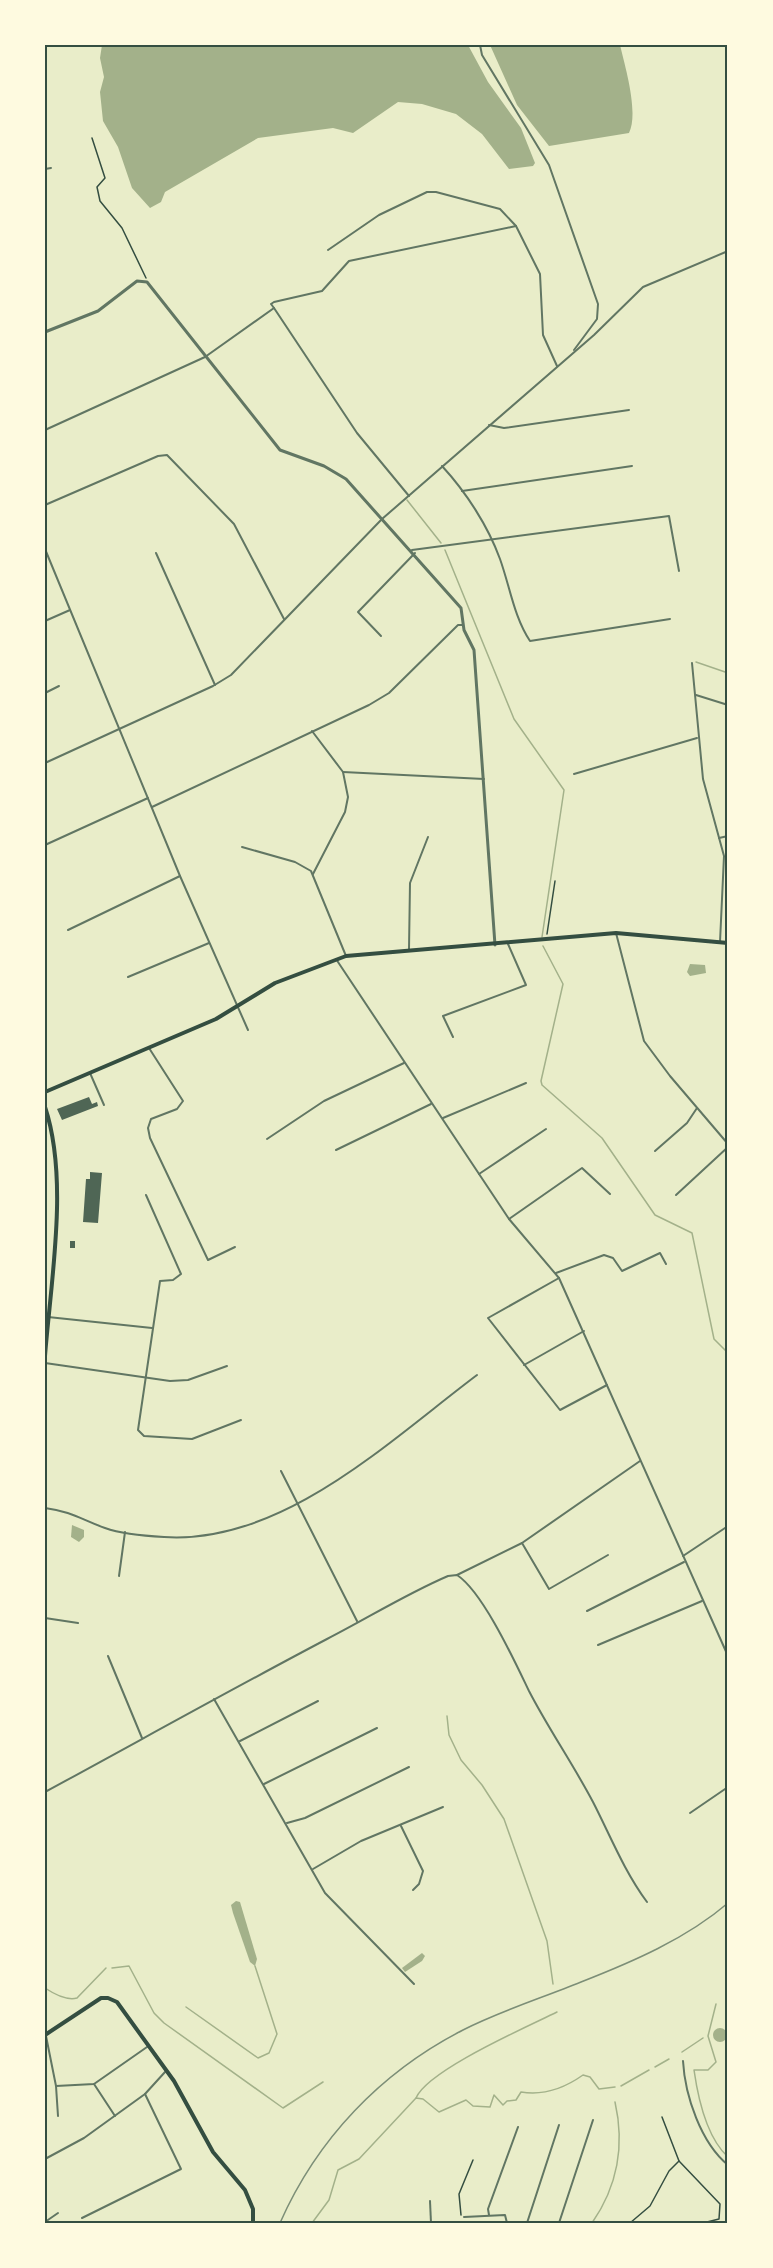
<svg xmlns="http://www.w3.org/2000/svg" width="773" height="2268" font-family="'Alegreya Sans',sans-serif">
  <rect width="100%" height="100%" fill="#e9edc9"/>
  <g fill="#a3b18a">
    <polygon points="102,45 468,45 488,82 521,128 535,163 533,166 509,169 482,134 456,114 422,104 398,102 353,133 333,128 258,138 165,192 161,202 150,208 132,188 118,147 103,121 100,92 104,77 100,58"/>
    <path d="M490 45H620C625 66 639 113 629 133L549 146 517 105Z"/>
    <polygon points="690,964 705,965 706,973 690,976 687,972"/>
    <polygon points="72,1525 84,1530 84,1537 79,1542 71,1537"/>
    <polygon points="236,1901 240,1902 257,1959 255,1966 250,1962 233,1913 231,1905"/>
    <polygon points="422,1953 425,1956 422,1961 405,1972 402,1968"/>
    <circle cx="720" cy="2035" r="7"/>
  </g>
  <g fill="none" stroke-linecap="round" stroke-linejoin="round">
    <g stroke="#a3b18a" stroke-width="1.5">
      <polyline points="407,500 441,543"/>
      <polyline points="445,550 514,719 564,790 542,937"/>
      <polyline points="696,662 728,673"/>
      <polyline points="543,946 563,984 541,1081 542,1085 602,1138 655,1215 692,1233 714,1339 728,1353"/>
      <polyline points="447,1716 449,1735 461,1760 482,1785 504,1819 547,1941 553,1984"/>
      <polyline points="112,1968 129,1966 154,2013 164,2023 283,2108 323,2082"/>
      <path d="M45 1988C54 1994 66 2001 77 1998L106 1968"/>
      <path d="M716 2004 708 2036 716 2062 708 2070H694C698 2098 706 2137 728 2157"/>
      <polyline points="186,2007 258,2058 269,2053 277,2034 255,1966"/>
      <polyline points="682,2052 703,2038"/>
      <polyline points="655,2067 669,2059"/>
      <polyline points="621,2086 649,2070"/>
      <path d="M416 2098C428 2070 527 2027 557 2012"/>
      <path d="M312 2223 329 2200 338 2170 359 2159 416 2098 423 2099 439 2112 466 2100 473 2106 490 2107 494 2095 503 2105 507 2101 516 2100 521 2092C544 2096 566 2087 583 2075L590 2077 599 2089 615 2087"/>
      <path d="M592 2223C617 2187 625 2146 615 2102"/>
    </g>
  </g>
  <g fill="#4f6655">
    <polygon points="89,1097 92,1104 97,1102 98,1106 62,1120 57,1109"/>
    <polygon points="90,1172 102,1173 98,1223 83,1222 86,1179 90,1179"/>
    <rect x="70" y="1241" width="5" height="7"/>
  </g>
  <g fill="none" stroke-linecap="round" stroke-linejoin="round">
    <g stroke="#344e41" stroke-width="1.5">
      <polyline points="92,138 105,178 97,187 100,201 122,228 146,278"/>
      <polyline points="547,934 555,881"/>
      <polyline points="662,2117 679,2161 720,2204 719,2219 703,2223"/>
      <polyline points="461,2215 459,2194 473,2160"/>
      <polyline points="630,2223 650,2206 669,2171 679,2161"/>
    </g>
    <g stroke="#617663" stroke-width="2">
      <polyline points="480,45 482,55 549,165 598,304 597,319 574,350"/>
      <polyline points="45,169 51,168"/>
      <polyline points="328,250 379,215 427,192 436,192 500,209 516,226 540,274 543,335 557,366"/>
      <polyline points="274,308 271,304 274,302 322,291 349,261 516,226"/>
      <polyline points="489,425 504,428 629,410"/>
      <polyline points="45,430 205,357 274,308 357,433 409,496"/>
      <path d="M442 466C466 492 488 526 500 559 510 587 514 617 530 641L670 619"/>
      <polyline points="462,491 632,466"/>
      <polyline points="45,505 158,456 167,455 234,524 284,619"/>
      <polyline points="45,549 180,876 248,1030"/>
      <polyline points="412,550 669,516 679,571"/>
      <polyline points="156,553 215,685"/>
      <polyline points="45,621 70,610"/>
      <polyline points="381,636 358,612 415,553"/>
      <polyline points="692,663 703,779 724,856 720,942"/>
      <polyline points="45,693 59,686"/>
      <polyline points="696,695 728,705"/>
      <polyline points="312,731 343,772 348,797 345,812 313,874"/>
      <polyline points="45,763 213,686 231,675 382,519 594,335 643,287 728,251"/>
      <polyline points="343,772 484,779"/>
      <polyline points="574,774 697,738"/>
      <polyline points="152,807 369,705 389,693 458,625 463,625"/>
      <polyline points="719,838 728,836"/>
      <polyline points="45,845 148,798"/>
      <polyline points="242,847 295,862 311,871 346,956"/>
      <polyline points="68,930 180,876"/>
      <polyline points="616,933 644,1041 670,1076 728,1144"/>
      <polyline points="409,949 410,883 428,837"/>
      <polyline points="336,959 509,1219 559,1278 728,1656"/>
      <polyline points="128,977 209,943"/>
      <polyline points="453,1037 443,1016 526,985 508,944"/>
      <polyline points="149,1048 183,1101 177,1109 151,1119 148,1128 150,1138 208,1260 235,1247"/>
      <polyline points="90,1073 104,1105"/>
      <polyline points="443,1118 526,1083"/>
      <polyline points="267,1139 324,1101 404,1063"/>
      <polyline points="336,1150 431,1104"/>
      <polyline points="655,1151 687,1123 697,1108"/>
      <polyline points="479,1174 546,1129"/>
      <polyline points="146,1195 181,1274 173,1280 160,1281 138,1430 144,1436 192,1439 241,1420"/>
      <polyline points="676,1195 728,1147"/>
      <polyline points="509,1219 582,1168 610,1194"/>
      <polyline points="556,1273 604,1255 613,1258 622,1271 660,1253 666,1264"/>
      <polyline points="559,1278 488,1318 560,1410 607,1385"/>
      <polyline points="48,1317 152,1328"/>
      <polyline points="45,1363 170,1381 188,1380 227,1366"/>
      <polyline points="524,1365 584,1331"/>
      <polyline points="281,1471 357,1621"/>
      <path d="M45 1508C73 1512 80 1519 105 1528 122 1534 145 1536 164 1537 282 1545 389 1441 477 1375"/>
      <polyline points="522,1543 549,1589 608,1555"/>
      <polyline points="683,1556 728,1526"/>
      <polyline points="457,1575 522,1543 640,1461"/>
      <polyline points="119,1576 125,1532"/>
      <polyline points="587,1611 684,1562"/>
      <polyline points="45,1618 78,1623"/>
      <polyline points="598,1645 702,1601"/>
      <polyline points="108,1656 142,1738"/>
      <polyline points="214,1699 325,1893 414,1984"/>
      <polyline points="240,1741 318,1701"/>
      <polyline points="264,1784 377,1728"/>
      <path d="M45 1792C139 1741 232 1689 327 1639 368 1618 406 1594 448 1576L457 1575C483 1592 515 1662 529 1691 548 1728 573 1764 593 1802 610 1835 624 1871 647 1902"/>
      <polyline points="690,1813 728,1787"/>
      <polyline points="287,1823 305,1818 409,1767"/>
      <polyline points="401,1826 423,1871 419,1884 413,1890"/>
      <polyline points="313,1869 361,1841 443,1807"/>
      <polyline points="46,2036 56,2086 58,2116"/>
      <path d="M683 2061C685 2096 701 2143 728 2165"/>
      <polyline points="94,2084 115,2116"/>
      <polyline points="56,2086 94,2084 147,2047"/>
      <polyline points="45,2159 84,2138 145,2094 165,2072"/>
      <polyline points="430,2201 431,2223"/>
      <polyline points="489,2215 488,2209 518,2127"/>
      <polyline points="464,2217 505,2215 507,2223"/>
      <polyline points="82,2218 181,2169 145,2094"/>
      <polyline points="45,2222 58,2213"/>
      <polyline points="527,2223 559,2125"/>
      <polyline points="559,2223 593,2120"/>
    </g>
    <polyline stroke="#617663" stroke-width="3" points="45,332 98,311 137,281 147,282 280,450 324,466 346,479 461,608 464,630 474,650 495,945"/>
    <g stroke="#344e41" stroke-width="4">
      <polyline points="45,1092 216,1019 275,983 346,956 616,933 728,943"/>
      <path d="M45 1107C69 1179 51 1279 45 1356"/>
      <polyline points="45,2035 101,1998 108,1998 117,2002 174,2081 213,2152 245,2190 253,2209 253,2223"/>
    </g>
    <path stroke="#7c8e77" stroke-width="1.5" d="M280 2223C317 2139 381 2072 463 2030 500 2011 542 1998 581 1982 632 1962 686 1939 728 1903"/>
  </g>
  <rect width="773" height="2268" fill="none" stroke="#fefae0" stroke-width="93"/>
  <rect x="46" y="46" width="680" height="2176" fill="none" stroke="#344e41" stroke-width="2"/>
</svg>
